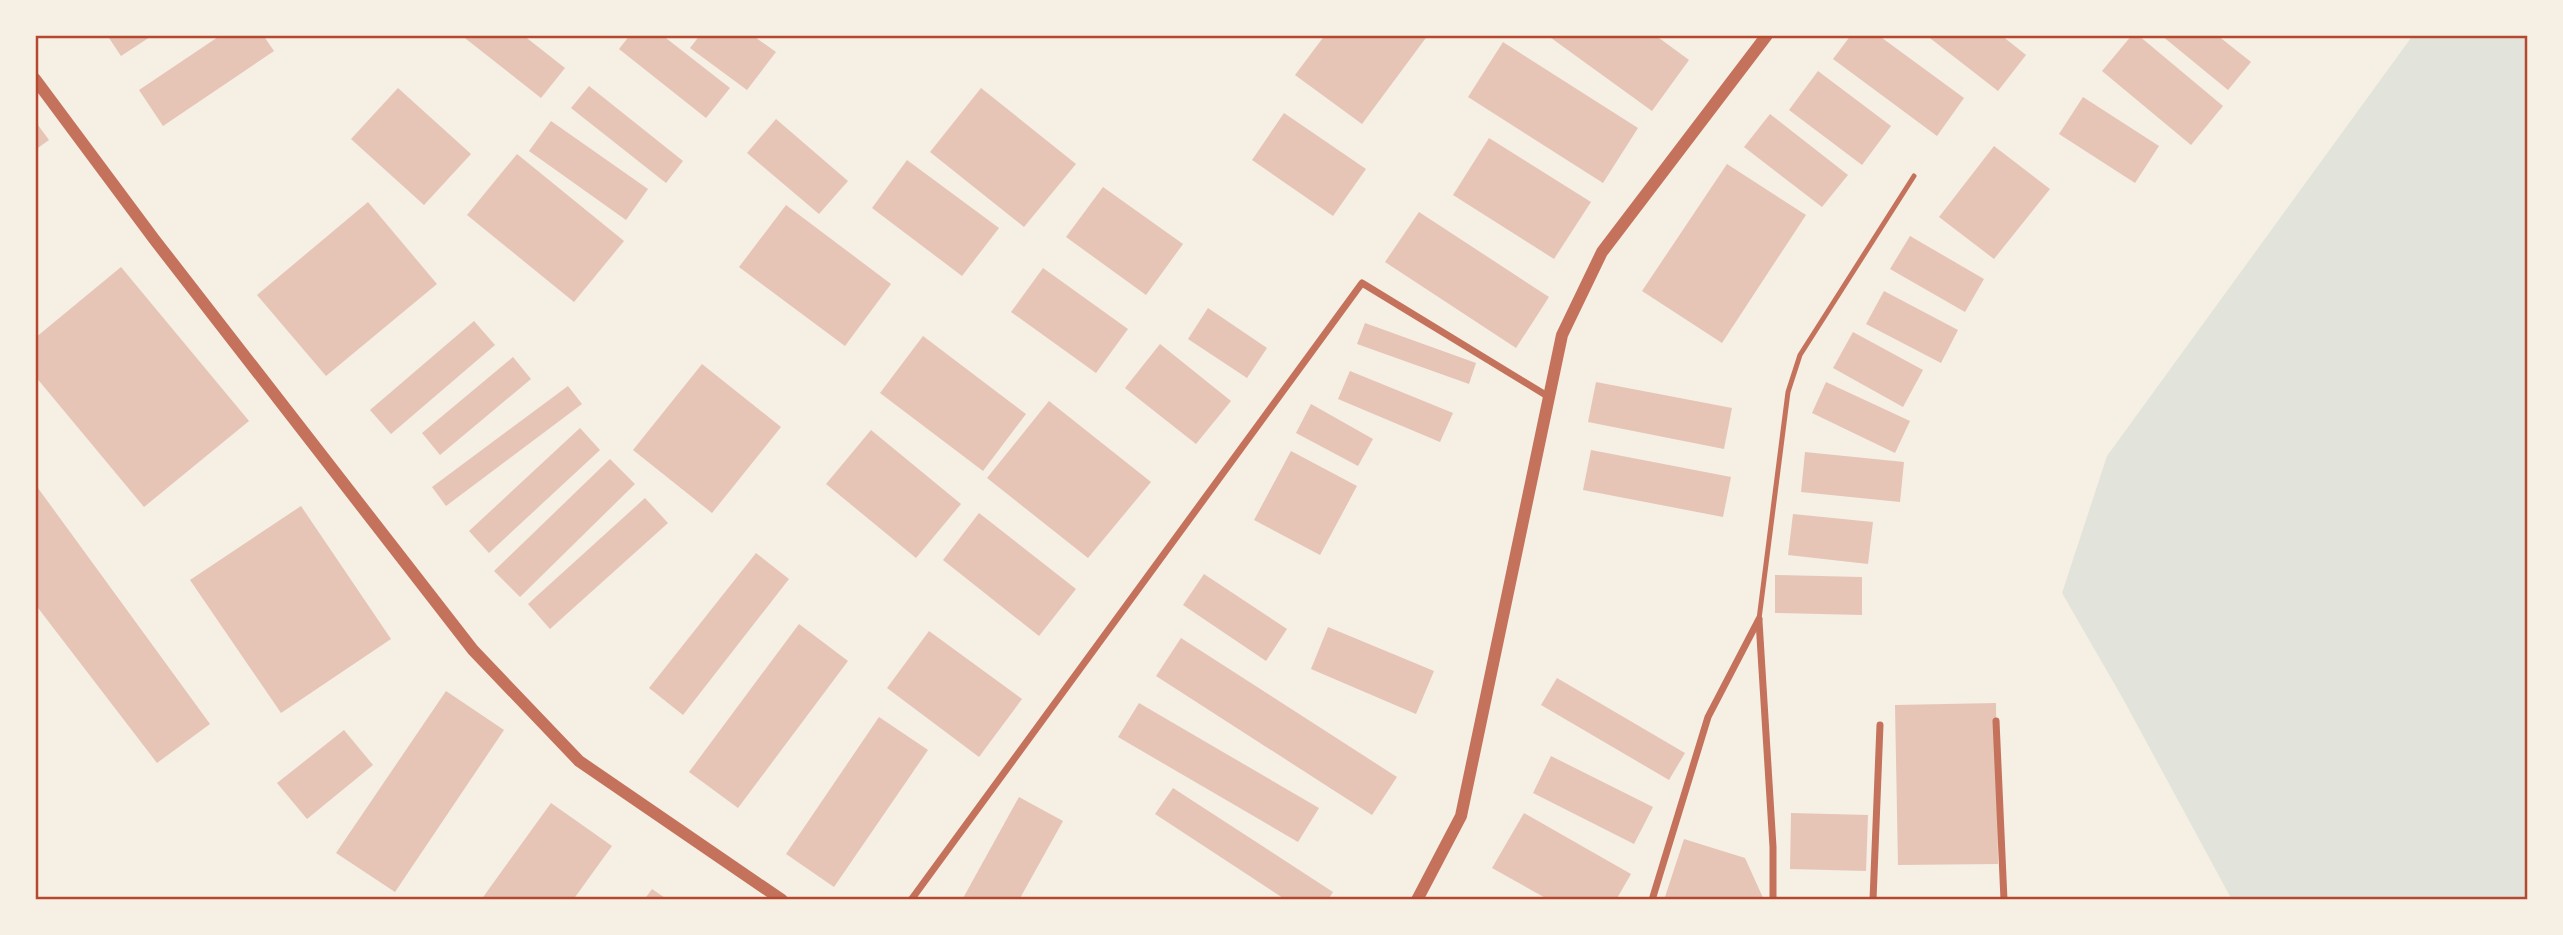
<svg xmlns="http://www.w3.org/2000/svg" width="2563" height="935" font-family="'IBM Plex Sans',sans-serif">
  <rect width="100%" height="100%" fill="#f6efe4"/>
  <polygon fill="#e2e4dc" points="2413,35 2528,35 2528,900 2232,900 2122,697 2062,593 2107,456"/>
  <g fill="#e6c5b7">
    <polygon points="107,35 153,35 121,56"/>
    <polygon points="221,35 263,35 274,51 163,126 139,90"/>
    <polygon points="461,35 523,35 565,68 541,98"/>
    <polygon points="630,35 662,35 730,88 706,118 619,49"/>
    <polygon points="700,35 752,35 776,52 747,90 690,48"/>
    <polygon points="1325,35 1428,35 1362,124 1295,75"/>
    <polygon points="1547,35 1655,35 1689,60 1652,111"/>
    <polygon points="1851,35 1878,35 1964,98 1937,136 1833,59"/>
    <polygon points="1926,35 2001,35 2026,55 1998,91"/>
    <polygon points="2132,35 2138,35 2223,106 2191,145 2102,71"/>
    <polygon points="2161,35 2217,35 2251,62 2228,90"/>
    <polygon points="1503,42 1638,128 1603,183 1468,97"/>
    <polygon points="1818,71 1891,126 1862,165 1789,110"/>
    <polygon points="589,86 683,161 666,183 571,108"/>
    <polygon points="398,88 471,154 424,205 351,139"/>
    <polygon points="981,88 1076,164 1024,227 930,152"/>
    <polygon points="2083,97 2159,146 2135,183 2059,134"/>
    <polygon points="1284,113 1366,169 1333,216 1252,160"/>
    <polygon points="1770,114 1848,175 1822,207 1744,147"/>
    <polygon points="776,119 848,181 819,214 747,153"/>
    <polygon points="35,121 49,140 35,150"/>
    <polygon points="551,121 648,189 626,220 529,151"/>
    <polygon points="1489,138 1591,202 1554,259 1453,195"/>
    <polygon points="1994,146 2050,189 1994,259 1939,217"/>
    <polygon points="517,154 624,241 574,302 467,215"/>
    <polygon points="907,160 999,228 962,276 872,208"/>
    <polygon points="1727,164 1806,215 1722,343 1642,291"/>
    <polygon points="1103,187 1183,244 1146,295 1066,237"/>
    <polygon points="368,202 437,284 326,376 257,295"/>
    <polygon points="786,205 891,284 845,346 739,267"/>
    <polygon points="1419,212 1549,297 1516,348 1385,262"/>
    <polygon points="1910,236 1984,279 1965,312 1890,269"/>
    <polygon points="121,267 249,421 144,507 35,376 35,338"/>
    <polygon points="1043,268 1128,329 1096,373 1011,312"/>
    <polygon points="1884,291 1958,330 1941,363 1866,324"/>
    <polygon points="1208,308 1267,348 1247,378 1188,339"/>
    <polygon points="474,321 495,345 391,434 370,410"/>
    <polygon points="1365,323 1476,363 1469,384 1357,344"/>
    <polygon points="1853,332 1923,370 1903,407 1833,368"/>
    <polygon points="923,336 1026,414 983,471 880,393"/>
    <polygon points="1160,344 1231,401 1196,444 1125,388"/>
    <polygon points="513,357 531,379 440,455 422,433"/>
    <polygon points="702,364 781,427 712,513 633,450"/>
    <polygon points="1350,371 1453,413 1440,442 1338,399"/>
    <polygon points="1596,382 1732,408 1724,449 1588,422"/>
    <polygon points="1826,382 1910,421 1895,453 1812,413"/>
    <polygon points="568,386 582,404 446,506 432,487"/>
    <polygon points="1049,401 1151,482 1088,558 987,478"/>
    <polygon points="1311,404 1373,439 1358,466 1296,433"/>
    <polygon points="580,428 600,450 489,553 469,531"/>
    <polygon points="871,430 961,504 916,558 826,484"/>
    <polygon points="1591,450 1731,477 1723,517 1583,490"/>
    <polygon points="1291,451 1357,486 1320,555 1254,520"/>
    <polygon points="1805,452 1904,462 1900,502 1801,492"/>
    <polygon points="610,459 635,484 520,597 494,571"/>
    <polygon points="35,484 210,724 157,763 35,604"/>
    <polygon points="645,498 668,523 550,629 528,604"/>
    <polygon points="301,506 391,639 281,713 190,580"/>
    <polygon points="979,513 1076,589 1039,636 943,560"/>
    <polygon points="1793,514 1873,522 1868,564 1788,555"/>
    <polygon points="756,553 789,579 683,715 649,688"/>
    <polygon points="1204,574 1287,629 1266,661 1183,605"/>
    <polygon points="1775,575 1862,577 1862,615 1775,613"/>
    <polygon points="799,624 848,661 738,808 689,772"/>
    <polygon points="1328,627 1434,671 1416,714 1311,669"/>
    <polygon points="929,631 1022,699 979,757 887,688"/>
    <polygon points="1181,638 1397,777 1372,815 1156,676"/>
    <polygon points="1557,678 1685,753 1669,780 1541,705"/>
    <polygon points="446,691 504,730 395,892 336,853"/>
    <polygon points="1139,703 1319,808 1298,842 1118,737"/>
    <polygon points="1996,703 1998,864 1898,865 1895,705"/>
    <polygon points="879,717 928,750 834,887 786,854"/>
    <polygon points="344,730 373,765 307,819 277,783"/>
    <polygon points="1551,756 1653,807 1634,844 1533,793"/>
    <polygon points="1173,788 1333,892 1328,900 1286,900 1155,814"/>
    <polygon points="1019,797 1063,821 1019,900 962,900"/>
    <polygon points="551,803 612,846 573,900 481,900"/>
    <polygon points="1524,813 1631,874 1616,900 1549,900 1492,868"/>
    <polygon points="1791,813 1868,815 1866,871 1790,869"/>
    <polygon points="1684,839 1745,858 1764,900 1664,900"/>
    <polygon points="652,889 668,900 644,900"/>
  </g>
  <g fill="none" stroke-linecap="round" stroke-linejoin="round">
    <polyline stroke="#c5725c" stroke-width="5" points="1759,619 1788,392 1800,355 1914,176"/>
    <g stroke="#c5725c" stroke-width="7">
      <polyline points="1759,621 1773,847 1773,900"/>
      <polyline points="1996,721 2004,900"/>
      <polyline points="911,900 1362,283 1549,397"/>
      <polyline points="1652,900 1708,717 1759,619"/>
      <polyline points="1873,900 1880,725"/>
    </g>
    <g stroke="#c5725c" stroke-width="12">
      <polyline points="35,79 154,239 473,650 579,761 782,900"/>
      <polyline points="1417,900 1461,816 1562,335 1602,252 1767,35"/>
    </g>
  </g>
  <rect width="2563" height="935" fill="none" stroke="#f6efe4" stroke-width="74"/>
  <rect x="37" y="37" width="2489" height="861" fill="none" stroke="#b5482f" stroke-width="2.5"/>
</svg>
